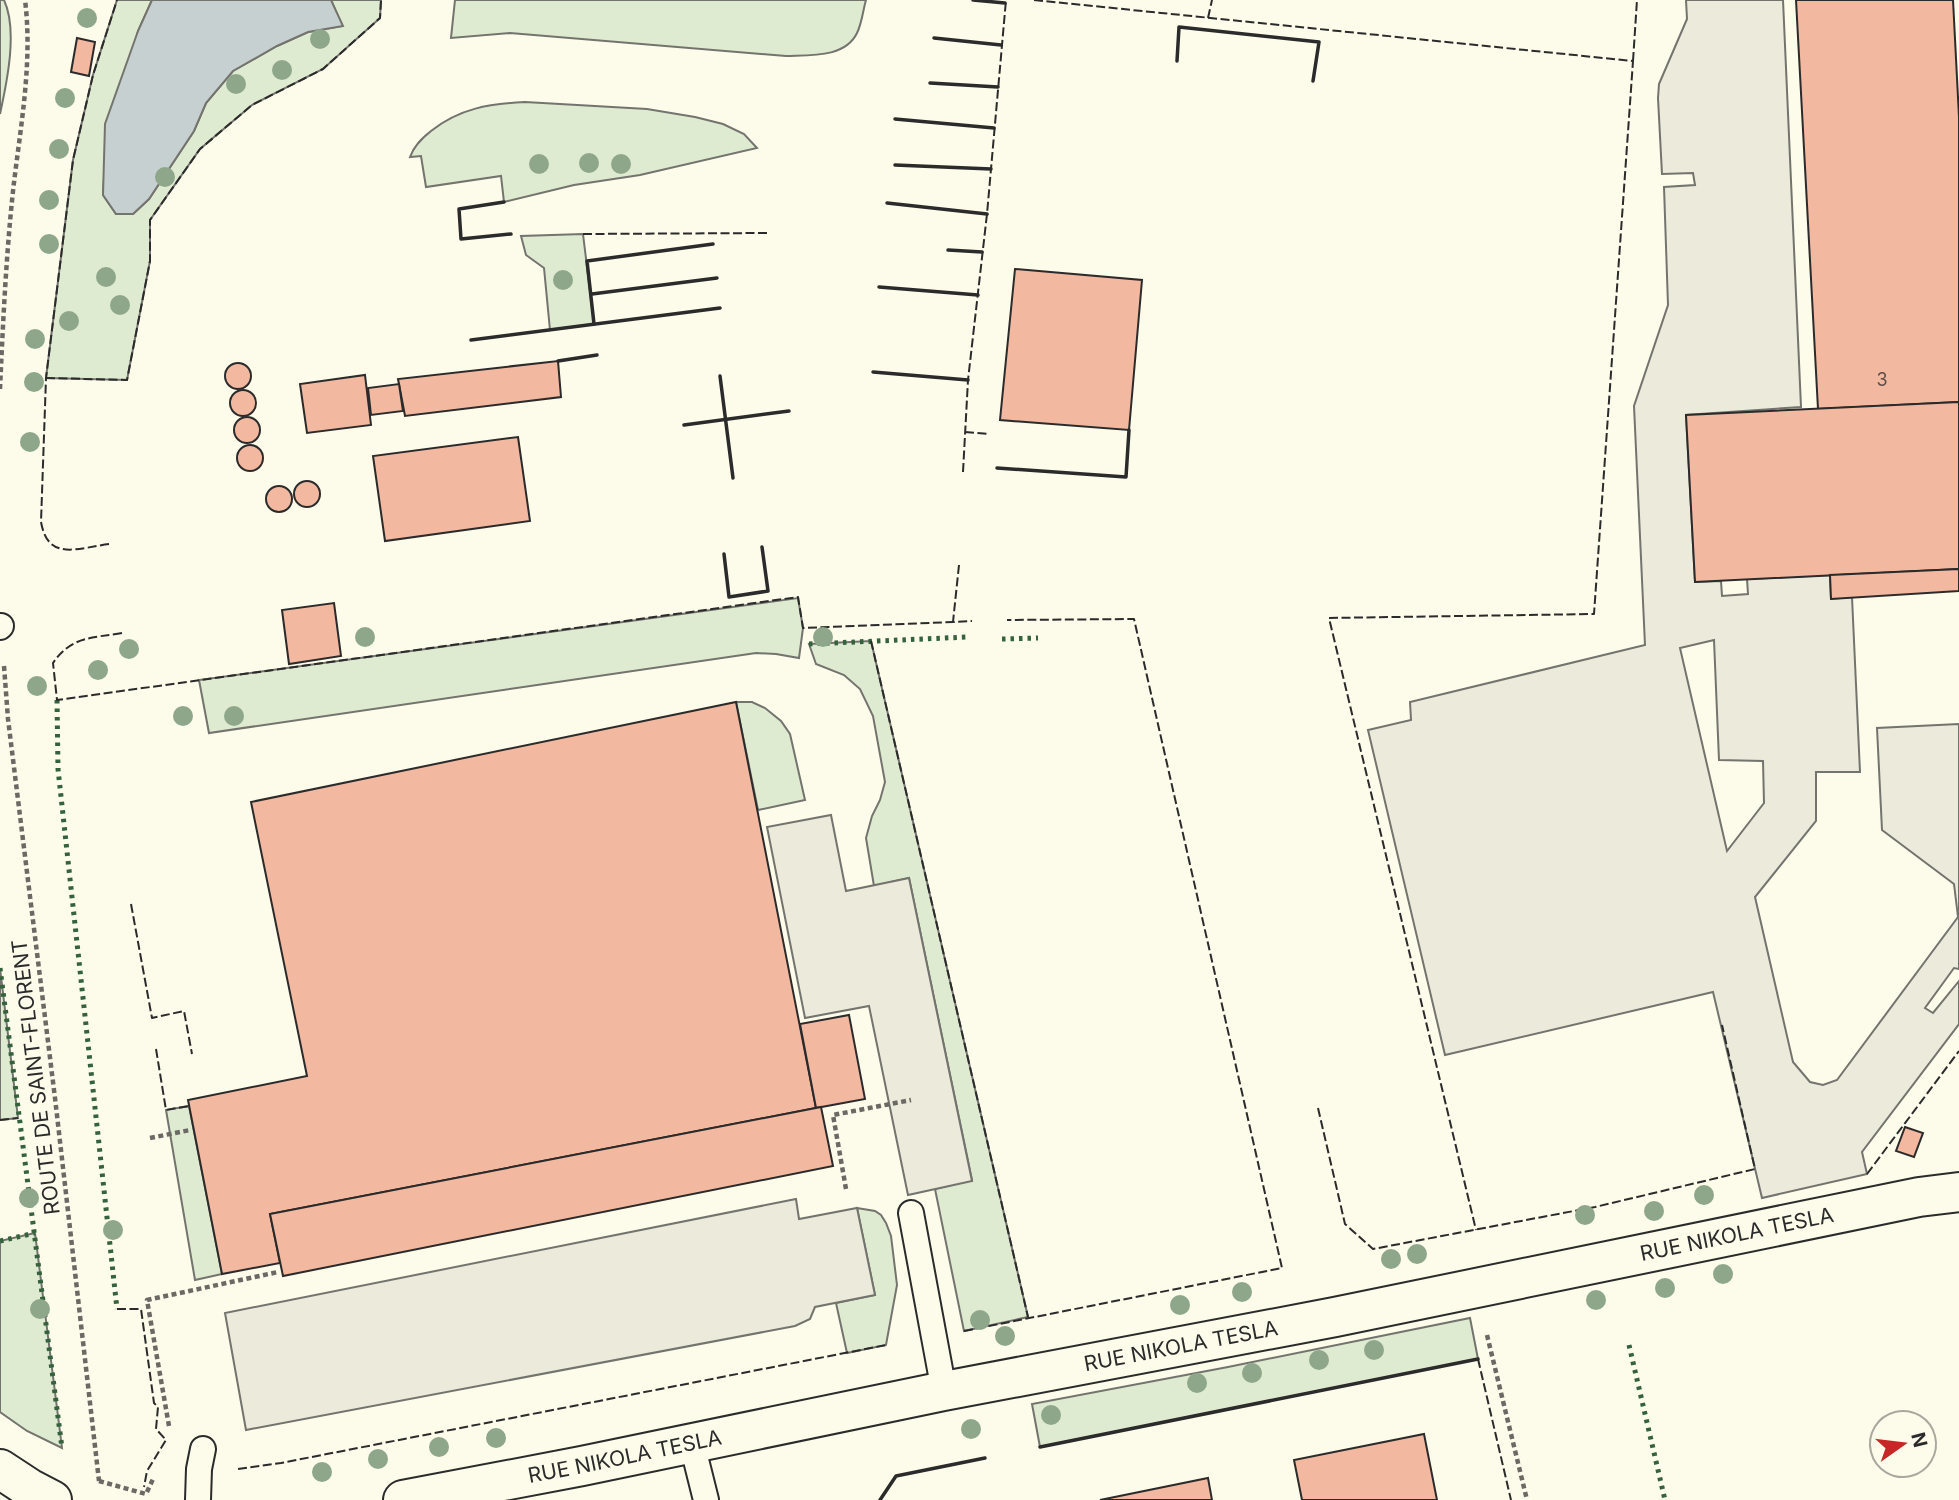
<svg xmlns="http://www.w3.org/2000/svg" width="1959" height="1500" font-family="Inter,sans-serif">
  <rect width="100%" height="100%" fill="#fdfbea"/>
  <g fill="#deebd1" stroke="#74746e" stroke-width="2">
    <path d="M0 0H4C18 30 7 82 0 114Z"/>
    <polygon points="117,0 152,0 138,31 105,161 103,195 116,214 133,214 149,199 194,131 206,103 233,71 277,46 308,32 342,26 331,0 381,0 380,18 323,69 252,105 200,149 150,220 150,261 127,380 46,378 73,160 93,75"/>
    <path d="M455 0H866C863 10 862 23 857 33 845 58 810 55 786 56L510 33 451 38Z"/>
    <path d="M525 102 647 109 695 117 723 124 744 134 757 148 640 175 574 185 504 202 501 176 426 187 421 156 410 157C414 146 421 139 431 131 460 108 489 104 525 102Z"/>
    <polygon points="583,234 594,324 550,330 544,268 526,255 521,236"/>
    <polygon points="798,598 803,628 799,658 776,654 756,653 209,733 199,680"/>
    <polygon points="871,641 1028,1317 964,1331 935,1189 972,1180 909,878 874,886 866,838 872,816 880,800 885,782 873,716 860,689 844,675 816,664 809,644"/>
    <polygon points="736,702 752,702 765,708 781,721 790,734 805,800 758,810"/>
    <polygon points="0,968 18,1118 0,1120"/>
    <polygon points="189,1106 222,1274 195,1280 166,1110"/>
    <polygon points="857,1208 875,1211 881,1215 886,1223 891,1236 897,1285 886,1345 847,1353 836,1303 875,1295"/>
    <polygon points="35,1233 62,1448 27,1431 0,1412 0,1241"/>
    <polygon points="1470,1318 1478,1359 1040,1447 1032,1404 1228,1367"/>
  </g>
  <g fill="#eceadb" stroke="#74746e" stroke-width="2" fill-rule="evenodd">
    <path d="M1686 0H1783L1801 407 1686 415 1695 582 1721 581 1722 596 1748 594 1747 579 1830 575 1831 599 1852 597 1860 772H1816V821L1755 897 1793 1062 1810 1082 1823 1085 1837 1080 1958 917 1954 884 1882 830 1877 728 1959 724V969L1954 968 1925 1008 1933 1013 1959 981V1024L1862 1152 1867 1174 1762 1198 1713 992 1445 1055 1368 730 1411 720 1410 702 1645 645 1634 406 1668 305 1664 187 1695 185 1693 173 1662 174 1658 98 1659 84 1687 19ZM1714 640 1719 760 1763 761 1764 803 1727 851 1680 648Z"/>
    <polygon points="831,815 846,891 909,878 972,1181 908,1195 869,1006 805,1018 767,827"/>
    <polygon points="796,1199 799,1219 857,1208 875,1295 815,1307 810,1319 795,1326 246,1430 225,1313"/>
  </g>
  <polygon fill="#c7d0d0" stroke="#74746e" stroke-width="2" points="152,0 331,0 343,26 308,32 277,46 233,71 206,103 194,131 149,199 133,214 116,214 103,195 105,124 138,31"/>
  <g fill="#f2b8a0" stroke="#2b2b2b" stroke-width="2">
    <polygon points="1796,0 1953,0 1959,117 1959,402 1818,409"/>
    <polygon points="77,38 95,42 89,76 71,72"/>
    <polygon points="1015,269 1142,280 1129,430 1000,420"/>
    <polygon points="558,361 561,397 405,416 398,379"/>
    <circle cx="238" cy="376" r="13"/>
    <polygon points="365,375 371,425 307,433 300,384"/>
    <polygon points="399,384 403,411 371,415 368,388"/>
    <circle cx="243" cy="403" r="13"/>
    <polygon points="1959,402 1959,569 1695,582 1686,415"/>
    <circle cx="247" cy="430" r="13"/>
    <polygon points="518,437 530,521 385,541 373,456"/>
    <circle cx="250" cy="458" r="13"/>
    <circle cx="307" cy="494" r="13"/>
    <circle cx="279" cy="499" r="13"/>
    <polygon points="1959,569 1959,591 1831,599 1830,575"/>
    <polygon points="334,603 341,656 289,664 282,610"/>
    <polygon points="736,702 816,1108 270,1214 280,1263 222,1274 188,1100 307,1076 251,802"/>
    <polygon points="849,1015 865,1099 816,1108 800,1024"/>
    <polygon points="821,1107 833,1166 283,1276 270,1214"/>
    <polygon points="1905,1127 1923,1133 1914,1157 1896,1151"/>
    <polygon points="1424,1434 1437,1500 1302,1500 1294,1460"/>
    <polygon points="1208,1478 1212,1500 1100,1500"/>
  </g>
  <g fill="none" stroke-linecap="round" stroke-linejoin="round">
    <g stroke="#2b2b2b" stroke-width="28">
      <g id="lane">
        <polyline points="0,627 1,626"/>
        <polyline points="911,1213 944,1391"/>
        <polyline points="692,1444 706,1500"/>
        <polyline points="198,1500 199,1469 203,1449"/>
      </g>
    </g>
    <g stroke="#2b2b2b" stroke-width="42">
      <g id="street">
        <polyline points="0,1469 29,1488 52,1500"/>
        <path id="s1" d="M403 1500 582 1466 944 1391 1335 1317 1919 1197 1959 1192"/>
      </g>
    </g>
    <g stroke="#6a6964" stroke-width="4.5" stroke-dasharray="5 3.5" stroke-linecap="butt">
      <path d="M0 389C3 323 6 257 13 191 20 129 33 63 25 0"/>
      <polyline points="4,666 8,719 55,1098 99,1481"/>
      <polyline points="150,1138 190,1130"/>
      <polyline points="846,1189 833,1115 911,1100"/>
      <polyline points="1487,1335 1527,1500"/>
      <polyline points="169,1426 147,1300 278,1272"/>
      <polyline points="99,1481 146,1494 154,1477"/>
    </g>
    <use href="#lane" stroke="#fdfbea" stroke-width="24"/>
    <use href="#street" stroke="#fdfbea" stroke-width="38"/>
    <g stroke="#34623c" stroke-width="5" stroke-dasharray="3.5 5" stroke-linecap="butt">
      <polyline points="1002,639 1038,638"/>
      <polyline points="809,644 968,637"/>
      <polyline points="57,700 58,769 117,1309"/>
      <polyline points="0,968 62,1448"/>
      <polyline points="0,1241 35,1233"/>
      <polyline points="1629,1345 1665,1500"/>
    </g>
    <g stroke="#2b2b2b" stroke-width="2" stroke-dasharray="9 3.5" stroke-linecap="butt">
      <polyline points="1034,0 1633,61 1594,614 1329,618 1476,1230"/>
      <polyline points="1208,18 1212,0"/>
      <polyline points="1633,61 1637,0"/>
      <polyline points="583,234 767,233"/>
      <polyline points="46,378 127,380 150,261 150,220 200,149 252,105 323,69 380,18 381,0"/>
      <polyline points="965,432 989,434"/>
      <polyline points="963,472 968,380 987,214 1006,0"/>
      <path d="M109 544C78 548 48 562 41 522L46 378 73 160 93 75 117 0"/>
      <polyline points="959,565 953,622 972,621"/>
      <path d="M122 633C93 638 71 636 53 663L57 700 798 597 803 628 953 622"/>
      <polyline points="871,641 1028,1317"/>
      <polyline points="131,904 152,1018 184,1011 192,1054"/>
      <polyline points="156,1049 166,1110 189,1106"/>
      <polyline points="1318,1108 1345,1224 1373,1249 1595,1207 1755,1169 1722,1025"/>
      <polyline points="0,1120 18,1118"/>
      <polyline points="1867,1174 1959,1051"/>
      <polyline points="117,1309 141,1309 154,1403 158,1407 156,1429 166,1440 147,1471 144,1487"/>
      <polyline points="964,1331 1282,1268 1134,619 1007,620"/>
      <polyline points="1478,1359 1511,1500"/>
      <polyline points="238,1469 281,1463 886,1345"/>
    </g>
    <g stroke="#2b2b2b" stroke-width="3.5">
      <polyline points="973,0 1005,3"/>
      <polyline points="934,38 1001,45"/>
      <polyline points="1177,61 1179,27 1319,42 1313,81"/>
      <polyline points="930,83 998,87"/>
      <polyline points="895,119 994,128"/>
      <polyline points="895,165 991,169"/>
      <polyline points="504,202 459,209 461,239 511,234"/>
      <polyline points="887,203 987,214"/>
      <polyline points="948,250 982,252"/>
      <polyline points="879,287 978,295"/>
      <polyline points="592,294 717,278"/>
      <polyline points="594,324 587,261 713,244"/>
      <polyline points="471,340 720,308"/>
      <polyline points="558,361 597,355"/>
      <polyline points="873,372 968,380"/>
      <polyline points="720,376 733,478"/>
      <polyline points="684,425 789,411"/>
      <polyline points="997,468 1126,477 1129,430"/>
      <polyline points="724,554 729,597 768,591 762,547"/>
      <polyline points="1040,1447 1478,1359"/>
      <polyline points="880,1500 896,1476 985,1458"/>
    </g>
  </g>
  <g fill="#8ea78a">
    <circle cx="87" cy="18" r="10"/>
    <circle cx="320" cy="39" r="10"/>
    <circle cx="282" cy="70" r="10"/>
    <circle cx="236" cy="84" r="10"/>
    <circle cx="65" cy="98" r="10"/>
    <circle cx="59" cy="149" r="10"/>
    <circle cx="589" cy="163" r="10"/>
    <circle cx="539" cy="164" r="10"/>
    <circle cx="621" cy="164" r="10"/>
    <circle cx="165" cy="177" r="10"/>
    <circle cx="49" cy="200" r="10"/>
    <circle cx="49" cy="244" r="10"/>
    <circle cx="106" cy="277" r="10"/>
    <circle cx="563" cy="280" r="10"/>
    <circle cx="120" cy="305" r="10"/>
    <circle cx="69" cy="321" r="10"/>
    <circle cx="35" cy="339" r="10"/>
    <circle cx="34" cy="382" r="10"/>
    <circle cx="30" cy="442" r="10"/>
    <circle cx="365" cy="637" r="10"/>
    <circle cx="823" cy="637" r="10"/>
    <circle cx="129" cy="649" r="10"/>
    <circle cx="98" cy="670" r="10"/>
    <circle cx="37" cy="686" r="10"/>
    <circle cx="183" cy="716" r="10"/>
    <circle cx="234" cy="716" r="10"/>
    <circle cx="1704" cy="1195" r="10"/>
    <circle cx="29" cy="1198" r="10"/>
    <circle cx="1654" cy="1211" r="10"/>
    <circle cx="1585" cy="1215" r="10"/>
    <circle cx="113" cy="1230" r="10"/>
    <circle cx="1417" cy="1254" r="10"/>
    <circle cx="1391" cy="1259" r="10"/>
    <circle cx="1723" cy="1274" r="10"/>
    <circle cx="1665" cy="1288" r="10"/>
    <circle cx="1242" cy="1292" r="10"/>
    <circle cx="1596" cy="1300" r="10"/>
    <circle cx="1180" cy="1305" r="10"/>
    <circle cx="40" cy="1309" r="10"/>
    <circle cx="980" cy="1320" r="10"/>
    <circle cx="1005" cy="1336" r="10"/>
    <circle cx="1374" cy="1350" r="10"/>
    <circle cx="1319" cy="1360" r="10"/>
    <circle cx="1252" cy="1373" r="10"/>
    <circle cx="1197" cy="1383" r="10"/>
    <circle cx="1051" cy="1415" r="10"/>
    <circle cx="971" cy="1429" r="10"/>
    <circle cx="496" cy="1438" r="10"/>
    <circle cx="439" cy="1447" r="10"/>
    <circle cx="378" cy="1459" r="10"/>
    <circle cx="322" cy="1472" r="10"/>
  </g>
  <g text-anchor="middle" stroke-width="5" stroke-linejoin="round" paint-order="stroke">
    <g font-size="18" fill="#5d4e48">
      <text x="1882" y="386">3</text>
    </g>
    <g font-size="21" fill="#2b2b2b" stroke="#fdfbea">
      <text transform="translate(36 1077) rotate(-97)" y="7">ROUTE DE SAINT-FLORENT</text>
      <text dy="7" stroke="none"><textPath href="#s1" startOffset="1360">RUE NIKOLA TESLA</textPath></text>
      <text dy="7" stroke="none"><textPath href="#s1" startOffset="793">RUE NIKOLA TESLA</textPath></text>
      <text dy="7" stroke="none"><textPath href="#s1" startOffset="226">RUE NIKOLA TESLA</textPath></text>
    </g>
  </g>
  <g transform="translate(1903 1444) rotate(76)"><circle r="33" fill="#fdfbea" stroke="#a9a89e" stroke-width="2"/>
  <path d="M0-5L12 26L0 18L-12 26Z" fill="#c62828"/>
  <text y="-10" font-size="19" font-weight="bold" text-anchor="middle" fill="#2b2b2b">N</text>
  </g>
</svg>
